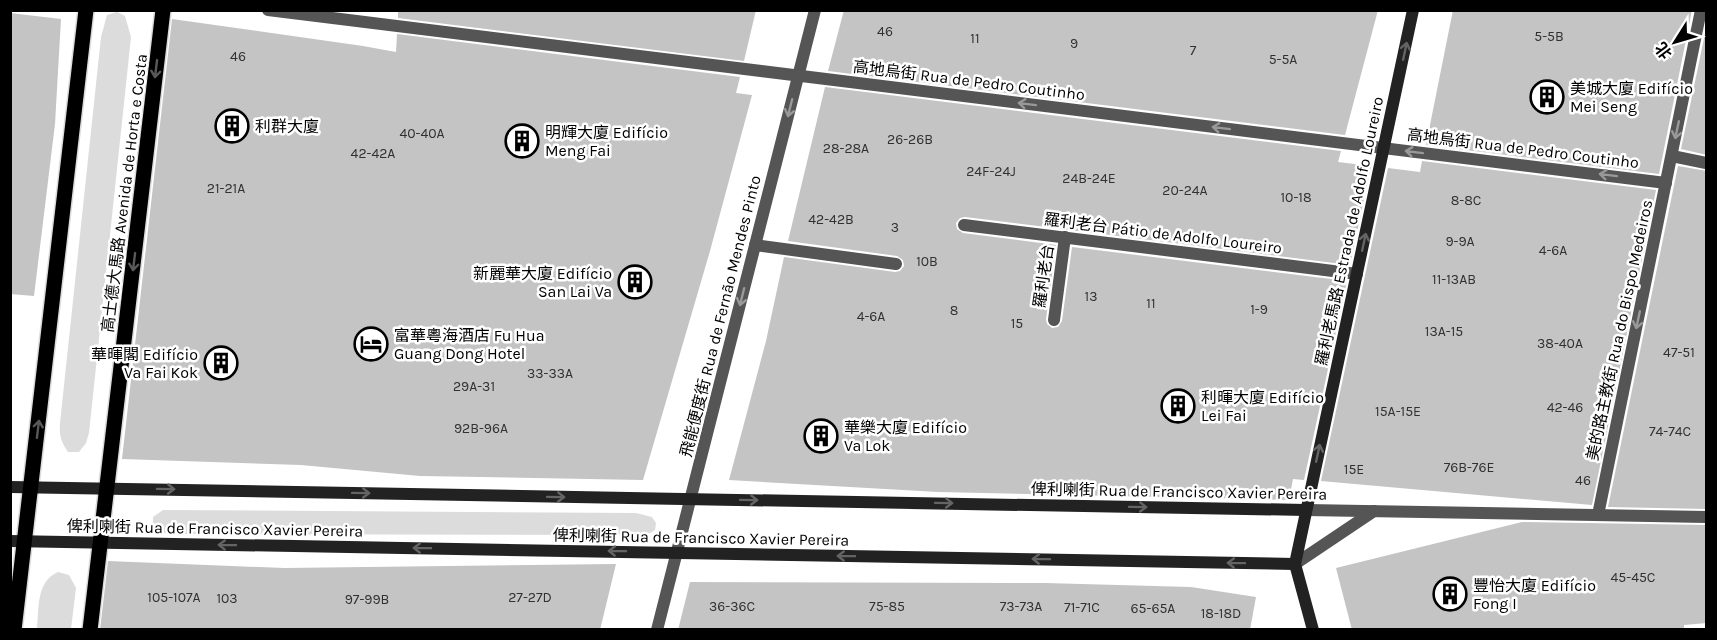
<svg xmlns="http://www.w3.org/2000/svg" width="1717" height="640" font-family="Karla,'Noto Sans SC',sans-serif">
  <rect width="100%" height="100%" fill="#fff"/>
  <g fill="#dcdcdc">
    <path d="M117 12 125 16 131 37 89 433 86 443 79 452H68C61 442 59 435 60 423L101 37 107 15Z"/>
    <polygon points="163,510 636,513 652,517 656,523 655,530 650,533 636,535 179,534 162,533 156,530 153,522 153,517"/>
    <path d="M58 572 69 575 76 588 71 629H37C39 609 36 581 58 572Z"/>
  </g>
  <g fill="#c4c4c4">
    <polygon points="398,10 756,10 744,61 398,18"/>
    <polygon points="844,10 1378,10 1345,135 828,71"/>
    <polygon points="1453,10 1692,10 1659,174 1426,145"/>
    <polygon points="10,13 61,19 55,124 34,296 10,294"/>
    <polygon points="172,19 363,46 396,52 397,34 740,77 736,93 752,95 710,251 643,480 420,476 301,465 122,459"/>
    <polygon points="1707,24 1707,155 1681,149"/>
    <polygon points="825,87 1341,151 1338,162 1371,166 1350,265 965,217 960,218 956,223 957,229 963,233 1056,245 1046,319 1047,324 1052,328 1058,327 1062,321 1072,247 1347,281 1304,480 1293,479 1289,500 938,492 729,480 766,341 784,257 895,272 900,271 904,266 903,260 897,256 788,241"/>
    <polygon points="1422,161 1656,190 1592,505 1321,481 1388,168 1420,172"/>
    <polygon points="1678,166 1707,171 1707,509 1608,507"/>
    <polygon points="1522,522 1707,525 1707,623 1684,625 1684,630 1352,630 1336,568"/>
    <polygon points="108,561 284,568 616,564 600,630 100,630"/>
    <polygon points="690,582 1045,583 1191,587 1256,597 1250,630 678,630"/>
  </g>
  <g fill="none" stroke-linecap="round" stroke-linejoin="round">
    <g stroke="#dbdbdb" stroke-width="18">
      <g id="primary">
        <polyline points="14,630 86,10"/>
        <polyline points="90,630 163,10"/>
      </g>
    </g>
    <polyline stroke="#555" stroke-width="12" points="1054,320 1065,237"/>
    <g stroke="#555" stroke-width="12">
      <polyline points="268,10 1666,183"/>
      <polyline points="1672,156 1706,163"/>
      <polyline points="964,225 1357,274"/>
      <polyline points="755,245 896,264"/>
      <polyline points="1306,510 1706,517"/>
      <polyline points="1598,515 1701,10"/>
      <polyline points="1295,564 1374,511"/>
      <polyline points="657,630 815,10"/>
    </g>
    <g stroke="#222" stroke-width="12">
      <polyline points="10,487 1306,510"/>
      <polyline points="10,541 1295,564"/>
      <polyline points="1313,630 1295,564 1413,10"/>
    </g>
    <use href="#primary" stroke="#000" stroke-width="15"/>
  </g>
  <defs><path id="oneway-shaft" d="M-6 0H5M1.5-3L5.5 0L1.5 3" fill="none" stroke-width="1.6" stroke-linecap="round" stroke-linejoin="round" transform="scale(1.5)"/></defs>
  <g stroke="#646464">
    <use href="#oneway-shaft" transform="translate(1405 51) rotate(-78)"/>
    <use href="#oneway-shaft" transform="translate(1364 242) rotate(-78)"/>
    <use href="#oneway-shaft" transform="translate(1318 453) rotate(-78)"/>
    <use href="#oneway-shaft" transform="translate(166 489) rotate(1)"/>
    <use href="#oneway-shaft" transform="translate(361 493) rotate(1)"/>
    <use href="#oneway-shaft" transform="translate(556 497) rotate(1)"/>
    <use href="#oneway-shaft" transform="translate(749 500) rotate(1)"/>
    <use href="#oneway-shaft" transform="translate(944 503) rotate(1)"/>
    <use href="#oneway-shaft" transform="translate(1138 507) rotate(1)"/>
    <use href="#oneway-shaft" transform="translate(227 545) rotate(-179)"/>
    <use href="#oneway-shaft" transform="translate(422 548) rotate(-179)"/>
    <use href="#oneway-shaft" transform="translate(617 551) rotate(-179)"/>
    <use href="#oneway-shaft" transform="translate(846 556) rotate(-179)"/>
    <use href="#oneway-shaft" transform="translate(1041 559) rotate(-179)"/>
    <use href="#oneway-shaft" transform="translate(1236 563) rotate(-179)"/>
  </g>
  <g stroke="#595959">
    <use href="#oneway-shaft" transform="translate(156 69) rotate(97)"/>
    <use href="#oneway-shaft" transform="translate(134 262) rotate(97)"/>
    <use href="#oneway-shaft" transform="translate(38 429) rotate(-83)"/>
  </g>
  <g stroke="#999">
    <use href="#oneway-shaft" transform="translate(1027 104) rotate(-173)"/>
    <use href="#oneway-shaft" transform="translate(790 108) rotate(104)"/>
    <use href="#oneway-shaft" transform="translate(1221 128) rotate(-173)"/>
    <use href="#oneway-shaft" transform="translate(1677 130) rotate(102)"/>
    <use href="#oneway-shaft" transform="translate(1414 152) rotate(-173)"/>
    <use href="#oneway-shaft" transform="translate(1608 175) rotate(-173)"/>
    <use href="#oneway-shaft" transform="translate(742 297) rotate(104)"/>
    <use href="#oneway-shaft" transform="translate(1638 320) rotate(102)"/>
  </g>
  <defs>
    <g id="building-ring" transform="scale(1.725)"><circle r="9.5" fill="#fff" stroke="#000" stroke-width="1.5"/><path d="M-4-6H4V6H1V3H-1V6H-4ZM-2.5-4.3h1.7v1.8h-1.7ZM.8-4.3h1.7v1.8H.8ZM-2.5-1h1.7V.8h-1.7ZM.8-1h1.7V.8H.8Z" fill="#000"/></g>
    <g id="hotel-ring" transform="scale(1.725)"><circle r="9.5" fill="#fff" stroke="#000" stroke-width="1.5"/><path d="M-6-4.5h1.5V1H6V5H4.5V3h-9V5H-6ZM-4 0a1.8 1.8 0 1 1 3.6 0ZM.5 0V-2.5h3Q6-2.5 6 0Z" fill="#000"/></g>
  </defs>
  <g fill-rule="evenodd">
    <use href="#building-ring" x="1547" y="97"/>
    <use href="#building-ring" x="232" y="126"/>
    <use href="#building-ring" x="522" y="141"/>
    <use href="#building-ring" x="635" y="282"/>
    <use href="#hotel-ring" x="371" y="344"/>
    <use href="#building-ring" x="221" y="363"/>
    <use href="#building-ring" x="1178" y="406"/>
    <use href="#building-ring" x="821" y="436"/>
    <use href="#building-ring" x="1450" y="594"/>
  </g>
  <g text-anchor="middle" stroke-width="5" stroke-linejoin="round" paint-order="stroke">
    <g font-size="14" fill="#313131">
      <text x="885" y="36">46</text>
      <text x="1549" y="41">5-5B</text>
      <text x="975" y="43">11</text>
      <text x="1074" y="48">9</text>
      <text x="1193" y="55">7</text>
      <text x="238" y="61">46</text>
      <text x="1283" y="64">5-5A</text>
      <text x="422" y="138">40-40A</text>
      <text x="910" y="144">26-26B</text>
      <text x="846" y="153">28-28A</text>
      <text x="373" y="158">42-42A</text>
      <text x="991" y="176">24F-24J</text>
      <text x="1089" y="183">24B-24E</text>
      <text x="226" y="193">21-21A</text>
      <text x="1185" y="195">20-24A</text>
      <text x="1296" y="202">10-18</text>
      <text x="1466" y="205">8-8C</text>
      <text x="831" y="224">42-42B</text>
      <text x="895" y="232">3</text>
      <text x="1460" y="246">9-9A</text>
      <text x="1553" y="255">4-6A</text>
      <text x="927" y="266">10B</text>
      <text x="1454" y="284">11-13AB</text>
      <text x="1091" y="301">13</text>
      <text x="1151" y="308">11</text>
      <text x="1259" y="314">1-9</text>
      <text x="954" y="315">8</text>
      <text x="871" y="321">4-6A</text>
      <text x="1017" y="328">15</text>
      <text x="1444" y="336">13A-15</text>
      <text x="1560" y="348">38-40A</text>
      <text x="1679" y="357">47-51</text>
      <text x="550" y="378">33-33A</text>
      <text x="474" y="391">29A-31</text>
      <text x="1565" y="412">42-46</text>
      <text x="1398" y="416">15A-15E</text>
      <text x="481" y="433">92B-96A</text>
      <text x="1670" y="436">74-74C</text>
      <text x="1469" y="472">76B-76E</text>
      <text x="1354" y="474">15E</text>
      <text x="1583" y="485">46</text>
      <text x="1633" y="582">45-45C</text>
      <text x="174" y="602">105-107A</text>
      <text x="530" y="602">27-27D</text>
      <text x="227" y="603">103</text>
      <text x="367" y="604">97-99B</text>
      <text x="732" y="611">36-36C</text>
      <text x="887" y="611">75-85</text>
      <text x="1021" y="611">73-73A</text>
      <text x="1082" y="612">71-71C</text>
      <text x="1153" y="613">65-65A</text>
      <text x="1221" y="618">18-18D</text>
    </g>
    <g font-size="16" fill="#000" stroke="#fff">
      <text transform="translate(969 80) rotate(7)" y="6">高地烏街 Rua de Pedro Coutinho</text>
      <text transform="translate(1523 148) rotate(7)" y="6">高地烏街 Rua de Pedro Coutinho</text>
      <text transform="translate(124 193) rotate(-83)" y="6">高士德大馬路 Avenida de Horta e Costa</text>
      <text transform="translate(1349 231) rotate(-78)" y="6">羅利老馬路 Estrada de Adolfo Loureiro</text>
      <text transform="translate(1163 233) rotate(7)" y="6">羅利老台 Pátio de Adolfo Loureiro</text>
      <text transform="translate(1043 276) rotate(-82)" y="6">羅利老台</text>
      <text transform="translate(720 316) rotate(-76)" y="6">飛能便度街 Rua de Fernão Mendes Pinto</text>
      <text transform="translate(1619 330) rotate(-78)" y="6">美的路主教街 Rua do Bispo Medeiros</text>
      <text transform="translate(1179 491) rotate(1)" y="6">俾利喇街 Rua de Francisco Xavier Pereira</text>
      <text transform="translate(215 528) rotate(1)" y="6">俾利喇街 Rua de Francisco Xavier Pereira</text>
      <text transform="translate(701 537) rotate(1)" y="6">俾利喇街 Rua de Francisco Xavier Pereira</text>
    </g>
    <g font-size="16" fill="#000" stroke="#fff" text-anchor="start">
      <text x="1570" y="94">美城大廈 Edifício<tspan x="1570" dy="18">Mei Seng</tspan></text>
      <text x="255" y="132">利群大廈</text>
      <text x="545" y="138">明輝大廈 Edifício<tspan x="545" dy="18">Meng Fai</tspan></text>
      <text x="612" y="279" text-anchor="end">新麗華大廈 Edifício<tspan x="612" dy="18">San Lai Va</tspan></text>
      <text x="394" y="341">富華粵海酒店 Fu Hua<tspan x="394" dy="18">Guang Dong Hotel</tspan></text>
      <text x="198" y="360" text-anchor="end">華暉閣 Edifício<tspan x="198" dy="18">Va Fai Kok</tspan></text>
      <text x="1201" y="403">利暉大廈 Edifício<tspan x="1201" dy="18">Lei Fai</tspan></text>
      <text x="844" y="433">華樂大廈 Edifício<tspan x="844" dy="18">Va Lok</tspan></text>
      <text x="1473" y="591">豐怡大廈 Edifício<tspan x="1473" dy="18">Fong I</tspan></text>
    </g>
  </g>
  <rect width="1717" height="640" fill="none" stroke="#000000" stroke-width="24"/>
  <g transform="translate(1675 42) rotate(233)" stroke="#ffffff" stroke-width="4.5" paint-order="stroke">
  <path d="M0-4.5L10 22L0 15L-10 22Z" fill="#000000"/>
  <text y="-9" font-size="16" font-weight="bold" text-anchor="middle" fill="#000000">北</text>
  </g>
</svg>
